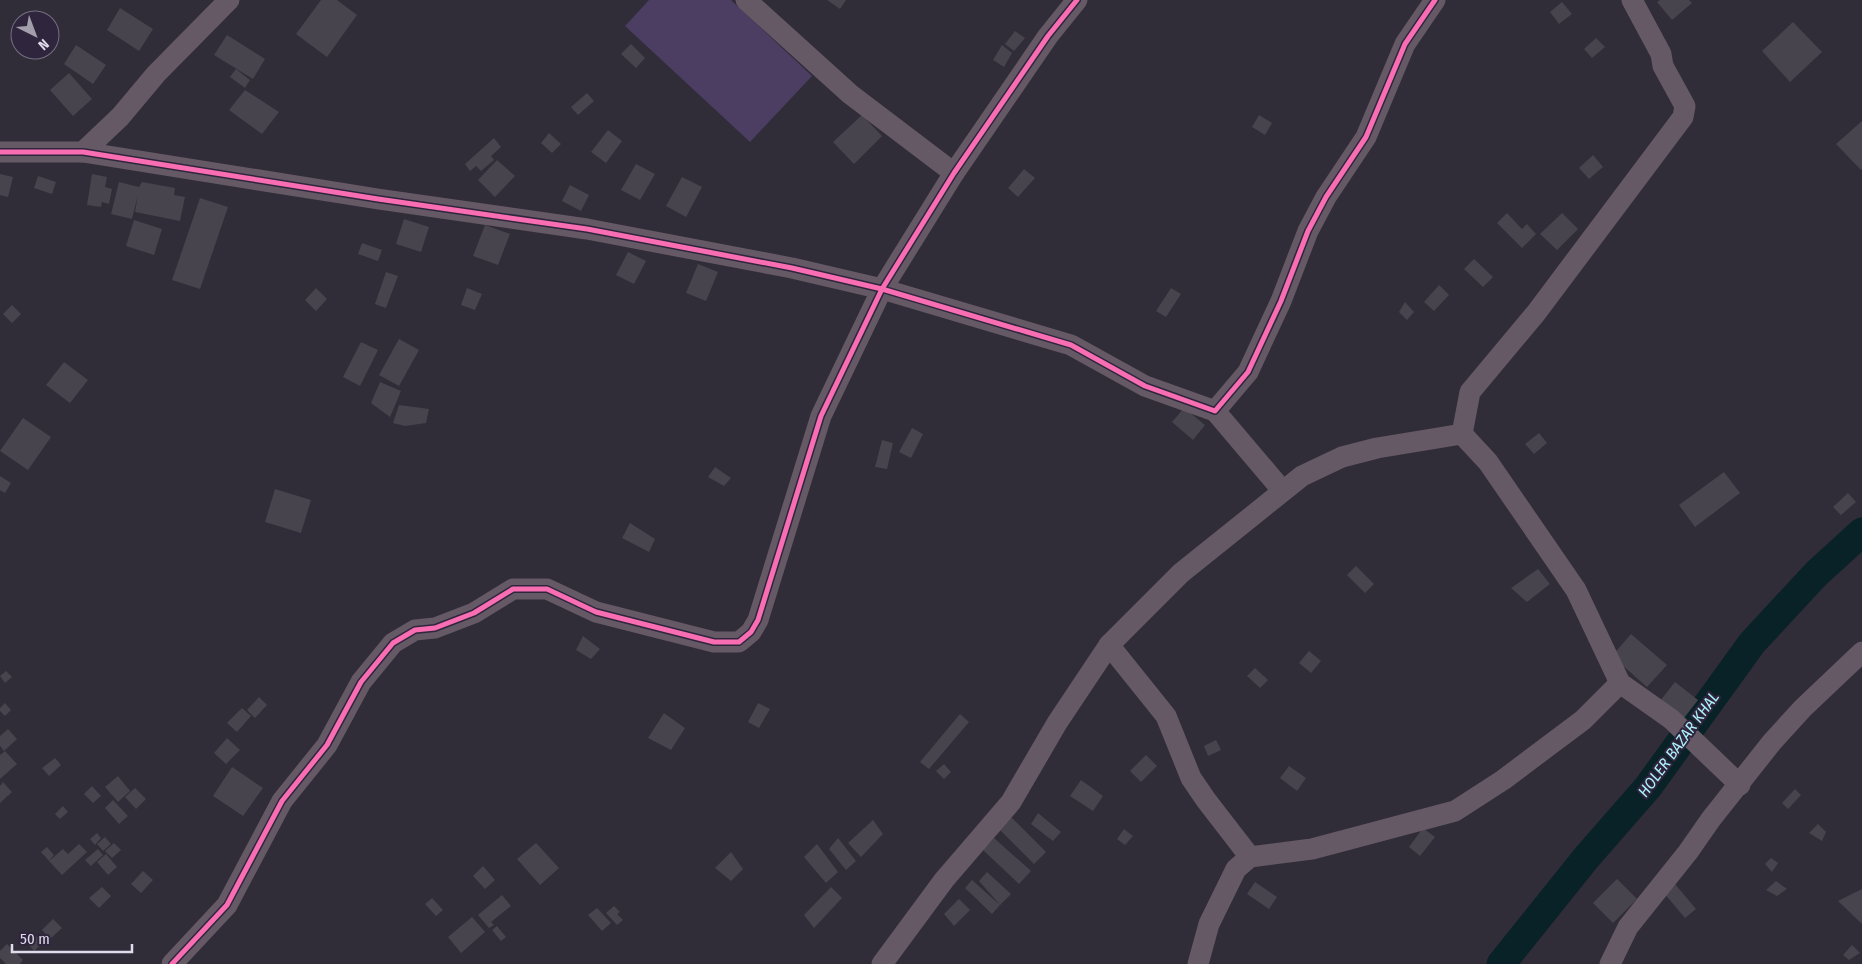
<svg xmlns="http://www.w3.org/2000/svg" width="1862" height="964" font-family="'Fira Sans Condensed',sans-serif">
  <rect width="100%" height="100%" fill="#302c38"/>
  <polygon fill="#4b3e62" points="649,0 731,0 812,76 750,142 625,26"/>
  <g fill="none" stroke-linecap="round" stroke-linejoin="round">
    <polyline stroke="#092227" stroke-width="29" points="1501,964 1586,858 1648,787 1752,643 1816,574 1862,532"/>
  </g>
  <g fill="#47444e">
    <polygon points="321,0 337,0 357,15 327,57 296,34"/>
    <polygon points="827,0 846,0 840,9"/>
    <polygon points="1660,0 1689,0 1692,3 1672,20 1657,2"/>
    <polygon points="1562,2 1572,14 1559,24 1550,12"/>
    <polygon points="120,8 153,29 139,51 107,30"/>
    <polygon points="1793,22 1822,52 1790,82 1762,51"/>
    <polygon points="1015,31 1025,38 1014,51 1005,44"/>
    <polygon points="227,35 265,59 253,79 214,55"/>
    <polygon points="1596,38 1605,47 1592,58 1584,49"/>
    <polygon points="631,44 645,58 636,68 621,54"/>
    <polygon points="76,45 106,65 93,84 64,64"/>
    <polygon points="1002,45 1012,53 1004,67 993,60"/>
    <polygon points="236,69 250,80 245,88 230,77"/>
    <polygon points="69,73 92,99 73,116 50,90"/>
    <polygon points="245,90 279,112 262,134 229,110"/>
    <polygon points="587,93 594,101 578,115 571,107"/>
    <polygon points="862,115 882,136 854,164 833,142"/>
    <polygon points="1259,115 1272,123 1265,135 1252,127"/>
    <polygon points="1862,121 1862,169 1861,170 1836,144"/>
    <polygon points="608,130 622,141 606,163 591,152"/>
    <polygon points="549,133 561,144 552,153 541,143"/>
    <polygon points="494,138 501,147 491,156 494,160 481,171 476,166 470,171 465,164"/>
    <polygon points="1593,155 1603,167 1589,179 1579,168"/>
    <polygon points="497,160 515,176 495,197 478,180"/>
    <polygon points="636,164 655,174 640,200 621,190"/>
    <polygon points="1024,169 1035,178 1018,197 1008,188"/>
    <polygon points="0,174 13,177 8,197 0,195"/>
    <polygon points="92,174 107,177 105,187 112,189 109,204 102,202 101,207 87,205"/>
    <polygon points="38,176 56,182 52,194 34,188"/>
    <polygon points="682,177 702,187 686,217 666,206"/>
    <polygon points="119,182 139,187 142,182 175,188 174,195 185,197 180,221 135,212 138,195 132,219 111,214"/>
    <polygon points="570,185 589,195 581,211 562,201"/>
    <polygon points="200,198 228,207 200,289 172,280"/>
    <polygon points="1507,213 1522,229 1527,224 1536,234 1522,248 1497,223"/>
    <polygon points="1562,213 1578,229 1557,250 1540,234"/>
    <polygon points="404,219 429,227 421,252 396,244"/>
    <polygon points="134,220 162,229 154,255 126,246"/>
    <polygon points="485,225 510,234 498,265 473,256"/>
    <polygon points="362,243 382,250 378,261 358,254"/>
    <polygon points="628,252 646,261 634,284 616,275"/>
    <polygon points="1474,259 1493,277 1483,287 1464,269"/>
    <polygon points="698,264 718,272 706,301 686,293"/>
    <polygon points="386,272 398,276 386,308 375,304"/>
    <polygon points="1439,285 1449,295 1434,311 1424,302"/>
    <polygon points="316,288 327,299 316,311 305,300"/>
    <polygon points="467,288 482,294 475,310 461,305"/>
    <polygon points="1171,288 1181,294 1166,317 1156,311"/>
    <polygon points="1405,302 1414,312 1407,320 1399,312"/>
    <polygon points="12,305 21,314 12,323 3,314"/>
    <polygon points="399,339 419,350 399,386 379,375"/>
    <polygon points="361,342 378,350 360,386 343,377"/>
    <polygon points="64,362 88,380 70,403 46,385"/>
    <polygon points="380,382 401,391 390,417 371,403"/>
    <polygon points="399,405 429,409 426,423 405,426 393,423"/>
    <polygon points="1184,408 1205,425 1193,440 1172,422"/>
    <polygon points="23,418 51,437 28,470 0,451"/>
    <polygon points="912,428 923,434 911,458 899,452"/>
    <polygon points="1539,433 1547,443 1534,454 1525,444"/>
    <polygon points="882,440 893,443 887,469 875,467"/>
    <polygon points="715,467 731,478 724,486 708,477"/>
    <polygon points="1724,472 1740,493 1695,527 1679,505"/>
    <polygon points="0,476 11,483 5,493 0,490"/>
    <polygon points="275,489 311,500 301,533 265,522"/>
    <polygon points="1848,493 1856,502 1841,515 1833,507"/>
    <polygon points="630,523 655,539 649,552 622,538"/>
    <polygon points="1356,566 1374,584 1365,593 1347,575"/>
    <polygon points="1538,569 1550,584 1527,602 1511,588"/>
    <polygon points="1631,634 1667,665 1647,687 1612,656"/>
    <polygon points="583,636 600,649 591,659 576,650"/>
    <polygon points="1309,651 1321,661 1311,673 1299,663"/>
    <polygon points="1255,668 1268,680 1260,688 1247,676"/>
    <polygon points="6,671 12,677 5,683 0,676"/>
    <polygon points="1675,682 1698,700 1684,718 1660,701"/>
    <polygon points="259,697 267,705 255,718 247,710"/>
    <polygon points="5,703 11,710 5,716 0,711 0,708"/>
    <polygon points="758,703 770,709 759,728 748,722"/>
    <polygon points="242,708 251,716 237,732 227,723"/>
    <polygon points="664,713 685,728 671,750 648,738"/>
    <polygon points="960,714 969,722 929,769 920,762"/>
    <polygon points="8,729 17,739 4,751 0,746 0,736"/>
    <polygon points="227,738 240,750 226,764 214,753"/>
    <polygon points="1216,740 1221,750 1208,756 1204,746"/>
    <polygon points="5,751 17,764 0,779 0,755"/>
    <polygon points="1146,755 1157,766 1141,782 1130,771"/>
    <polygon points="55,758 61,765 49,776 42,768"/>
    <polygon points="944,764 951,772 944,779 936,771"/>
    <polygon points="1289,766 1306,778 1297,791 1280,778"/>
    <polygon points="232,767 263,788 243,816 213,796"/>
    <polygon points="118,776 130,791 118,802 105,787"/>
    <polygon points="1081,780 1103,796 1093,811 1070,796"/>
    <polygon points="3,782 12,792 0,803 0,786"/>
    <polygon points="92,786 101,796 93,803 84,794"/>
    <polygon points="135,788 146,799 136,809 125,797"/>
    <polygon points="1795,789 1801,795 1788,809 1782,803"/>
    <polygon points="113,800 128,816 119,824 105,808"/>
    <polygon points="63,806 68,812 60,819 55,814"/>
    <polygon points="1038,813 1061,832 1053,841 1031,824"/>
    <polygon points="1011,817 1046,852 1034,864 999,829"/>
    <polygon points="873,820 883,834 861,857 848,843"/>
    <polygon points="1818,824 1826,832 1822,841 1809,833"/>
    <polygon points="1423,828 1435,837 1420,856 1409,847"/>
    <polygon points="1124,829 1133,836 1125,845 1117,839"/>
    <polygon points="97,833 101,838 95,845 90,839"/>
    <polygon points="105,837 111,844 103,851 97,844"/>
    <polygon points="838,838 856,861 846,870 829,849"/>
    <polygon points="994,838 1031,871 1019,884 983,850"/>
    <polygon points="114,843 121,850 112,858 105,851"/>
    <polygon points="536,843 559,868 540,885 517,859"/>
    <polygon points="79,844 87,852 62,875 49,861 63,849 68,854"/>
    <polygon points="817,844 838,872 826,883 804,857"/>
    <polygon points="47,847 54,855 49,861 41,852"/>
    <polygon points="98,849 103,855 91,866 85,860"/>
    <polygon points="731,852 743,869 731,881 715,868"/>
    <polygon points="106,854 117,867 108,875 97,862"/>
    <polygon points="1771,858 1778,863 1772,872 1765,864"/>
    <polygon points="483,866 495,880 485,889 473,876"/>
    <polygon points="143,871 153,880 141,893 131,884"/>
    <polygon points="987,872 1011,894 1000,905 992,914 965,888 972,880 1000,905 979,881"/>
    <polygon points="1617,879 1637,899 1613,923 1593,903"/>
    <polygon points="1776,881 1787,889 1777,896 1766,890"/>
    <polygon points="1255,882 1277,897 1269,909 1247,894"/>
    <polygon points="1675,884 1696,909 1685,918 1664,893"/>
    <polygon points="102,887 111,896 99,908 89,898"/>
    <polygon points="831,887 842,898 814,928 804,915"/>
    <polygon points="1862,889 1862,924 1838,901"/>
    <polygon points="502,895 511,906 491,922 494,925 489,928 478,915"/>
    <polygon points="432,898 443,910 436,916 425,904"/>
    <polygon points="959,899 970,910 954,926 944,914"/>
    <polygon points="614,906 620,912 617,914 623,920 617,925 606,913"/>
    <polygon points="597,908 611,923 602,931 588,915"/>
    <polygon points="472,917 485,932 461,953 448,937"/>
    <polygon points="53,919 62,928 50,939 42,930"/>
    <polygon points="497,926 506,937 501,941 492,930"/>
    <polygon points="36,936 43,943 34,951 28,944"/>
    <polygon points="7,944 23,960 20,964 6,964 0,958 0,951"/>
    <polygon points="1852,945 1860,953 1849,960 1843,955"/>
  </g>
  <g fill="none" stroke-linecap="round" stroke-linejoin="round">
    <g stroke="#645964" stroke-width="21">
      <polyline points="746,0 850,94 954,173"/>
      <polyline points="1632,0 1661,54 1663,66 1685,106 1683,117 1536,313 1470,392 1462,434 1488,462 1576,590 1620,683 1671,719 1740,785"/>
      <polyline points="0,152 83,152 378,199 587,229 792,268 882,289 1071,345 1145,386 1215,411 1248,372 1281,301 1308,231 1326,197 1366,137 1405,44 1435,0"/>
      <polyline points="83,152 120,117 156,74 229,0"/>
      <polyline points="1215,411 1282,490"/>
      <polyline points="1109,645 1166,716 1191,778 1206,800 1250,857"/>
      <polyline points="172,964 227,905 282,801 327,745 361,682 393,643 415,630 435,628 474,613 513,589 547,589 596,612 714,642 739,642 751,632 758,620 821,416 882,289 954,173 1048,36 1077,0"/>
      <polyline points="882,964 944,880 1011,802 1057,723 1109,645 1181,573 1302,476 1342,457 1377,448 1462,434"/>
      <polyline points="1198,964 1209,924 1236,869 1250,857 1312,849 1455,811 1503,780 1583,720 1620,683"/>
      <polyline points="1610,964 1628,927 1688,852 1711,819 1772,742 1803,708 1862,652"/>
    </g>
    <g stroke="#2f263e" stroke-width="8">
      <g id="cycleway">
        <polyline points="0,152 83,152 378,199 587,229 792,268 882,289 1071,345 1145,386 1215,411 1248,372 1281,301 1308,231 1326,197 1366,137 1405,44 1435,0"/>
        <polyline points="172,964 227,905 282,801 327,745 361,682 393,643 415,630 435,628 474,613 513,589 547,589 596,612 714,642 739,642 751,632 758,620 821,416 882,289 954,173 1048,36 1077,0"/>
      </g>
    </g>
    <use href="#cycleway" stroke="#f96db3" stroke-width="5"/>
  </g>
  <g text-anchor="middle" stroke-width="4" stroke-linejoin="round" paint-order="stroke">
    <g font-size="16" font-style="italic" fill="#adf2fc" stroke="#2f263e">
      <text transform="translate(1678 744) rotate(-54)" y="6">HOLER BAZAR KHAL</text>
    </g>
  </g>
  <g transform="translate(35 35) rotate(138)"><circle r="24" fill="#2f263e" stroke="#766f83"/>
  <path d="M0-4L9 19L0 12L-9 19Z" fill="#a29eac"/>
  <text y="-8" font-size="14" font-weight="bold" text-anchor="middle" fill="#e0dceb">N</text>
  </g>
  <path d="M12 944v8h120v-8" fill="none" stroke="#e0dceb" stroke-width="2.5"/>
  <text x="20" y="944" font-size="15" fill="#e0dceb" stroke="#2f263e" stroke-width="4" paint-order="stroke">50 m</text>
</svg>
